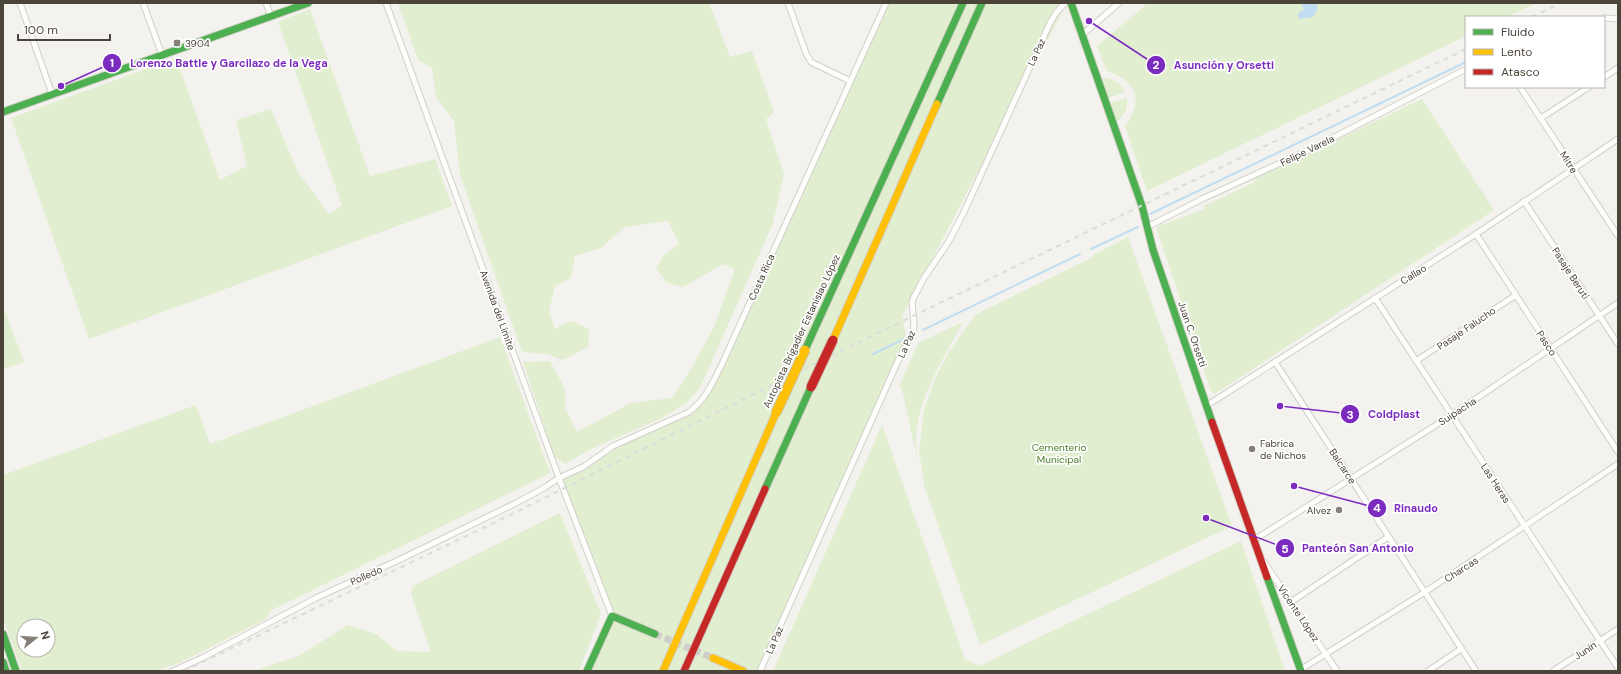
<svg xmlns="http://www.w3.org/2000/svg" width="1621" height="674" font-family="'DM Sans',sans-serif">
  <rect width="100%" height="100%" fill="#f4f2ee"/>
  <g fill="#e1eecf" fill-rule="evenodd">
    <polygon points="398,3 709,3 730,57 752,51 774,112 766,119 784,174 773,223 701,386 687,403 660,419 591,449 565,464 554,456 523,362 550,361 565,389 565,408 577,432 631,403 672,398 691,369 714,327 735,269 723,264 683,287 667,283 656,269 664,255 679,244 668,221 625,227 601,248 575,256 571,278 555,286 549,311 555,329 571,321 589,329 588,347 563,360 547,354 522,352 460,175 454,121 436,98 432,68 418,60"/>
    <polygon points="886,3 1067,3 902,316 906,336 898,361 760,671 587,671 612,616 559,478 583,467 613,446 689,412 705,397"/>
    <path d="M1148 3H1537L1507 17H1466V36L1147 191 1125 126C1144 100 1137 81 1107 71L1097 46Z"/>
    <polygon points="310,9 370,176 435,159 452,206 89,339 11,118 176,58 220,180 247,166 236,120 271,109 298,172 329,214 342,205 278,22"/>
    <path d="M1107 78C1116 80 1121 84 1125 92L1108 98 1101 79Z"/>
    <path d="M1127 98C1128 109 1125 115 1116 122L1110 103Z"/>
    <polygon points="1422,99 1494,210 1215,394 1211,391 1156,227 1205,209 1204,206 1255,182 1254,179"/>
    <polygon points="1128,237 1232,526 980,645 925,488 919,451 924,410 936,376 949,352 975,315 1093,257 1093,255"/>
    <polygon points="3,306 24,362 3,369"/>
    <path d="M963 322C944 357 919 396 916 436 915 446 918 457 919 467L902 389 899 387 918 343Z"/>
    <path d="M500 337 550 473 272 610 264 620 179 663 155 671H22L3 619V475L196 405 210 444ZM24 626H48V650H24Z"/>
    <polygon points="882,425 965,659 979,666 1241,541 1285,671 773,671"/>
    <polygon points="560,513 601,614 579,671 257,671 259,669 299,656 348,625 376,634 397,651 431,652 411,594 413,586"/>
  </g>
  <polygon fill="#c0ddf1" points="1301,3 1317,3 1317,10 1313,17 1300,19 1298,16 1299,12 1304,10"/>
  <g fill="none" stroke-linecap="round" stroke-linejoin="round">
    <g stroke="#c0ddf1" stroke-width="2">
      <polyline points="1150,214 1466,62"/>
      <polyline points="1091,249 1138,227"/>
      <polyline points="923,330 1080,254"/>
      <polyline points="873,354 904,339"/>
    </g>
    <polyline stroke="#d2cfca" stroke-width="7" stroke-dasharray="7 3.5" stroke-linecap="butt" points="655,634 713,658"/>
    <g stroke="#d2d0cb" stroke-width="7">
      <g id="street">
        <polyline points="20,3 52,94"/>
        <polyline points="143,3 162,55"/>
        <polyline points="266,3 271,16"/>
        <polyline points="386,3 559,478 612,616"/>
        <polyline points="788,3 806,53 811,62 850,81"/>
        <polyline points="1604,18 1618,19"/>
        <polyline points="1082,35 1119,3"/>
        <polyline points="1604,77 1618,68"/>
        <polyline points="1520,87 1618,236"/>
        <polyline points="1541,118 1589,87"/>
        <polyline points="1524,201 1618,344"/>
        <polyline points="1147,227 1202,199 1313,148 1466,69"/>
        <polyline points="1476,234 1618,452"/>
        <polyline points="1375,298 1618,668"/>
        <polyline points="1416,361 1516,295"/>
        <polyline points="1275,362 1476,671"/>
        <polyline points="1206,406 1476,234 1618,139"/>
        <polyline points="1254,540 1452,415 1618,303"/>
        <polyline points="1264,562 1337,671"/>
        <polyline points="1291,602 1388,537"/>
        <polyline points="1300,670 1425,592 1618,464"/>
        <path d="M173 671 202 658 318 597 401 559 514 504 544 488 559 478 583 467 613 446 689 412C706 399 713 382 722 364L886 3"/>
        <polyline points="760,671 898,361 913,332 914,323 912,302 914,297 924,278 949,241 964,212 1050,23 1056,13 1065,3"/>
        <polyline points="1428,671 1461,649"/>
        <polyline points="1553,671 1618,629"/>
      </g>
    </g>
    <g stroke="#d3cfc5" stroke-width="9">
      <g id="fast">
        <polyline points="1071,3 1142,206 1153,250 1212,422"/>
        <polyline points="937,104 982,3"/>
        <polyline points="3,112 308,3"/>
        <polyline points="805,350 963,3"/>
        <polyline points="765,489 811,387"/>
        <polyline points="1267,577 1301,671"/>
        <polyline points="3,634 16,671"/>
        <polyline points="3,662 6,671"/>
        <polyline points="587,671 612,616 655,634"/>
      </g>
    </g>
    <g stroke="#d3cfc5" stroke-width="9">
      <g id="slow">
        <polyline points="833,340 937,104"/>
        <polyline points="713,658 743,671"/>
        <polyline points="663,671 776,413"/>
      </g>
    </g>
    <g stroke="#d3cfc5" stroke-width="9">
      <g id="jam">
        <polyline points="1212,422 1267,577"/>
        <polyline points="684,671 765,489"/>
      </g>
    </g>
    <use href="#street" stroke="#fdfdfc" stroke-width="5"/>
    <use href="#fast" stroke="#4caf50" stroke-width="7"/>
    <use href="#slow" stroke="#ffc107" stroke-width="7"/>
    <use href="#jam" stroke="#c62828" stroke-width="7"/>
    <g stroke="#dbdbda" stroke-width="2" stroke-dasharray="5 5" stroke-linecap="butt">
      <polyline points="1532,17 1561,3"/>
      <polyline points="184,671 504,518 853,345 1466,49"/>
    </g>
    <g stroke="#ccbfa9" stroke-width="11" stroke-linecap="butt">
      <polyline id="slow-bridge" points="776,413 805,350"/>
    </g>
    <g stroke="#ccbfa9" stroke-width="11" stroke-linecap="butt">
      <polyline id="jam-bridge" points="811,387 833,340"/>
    </g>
    <use href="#slow-bridge" stroke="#ffc107" stroke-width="9"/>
    <use href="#jam-bridge" stroke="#c62828" stroke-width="9"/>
  </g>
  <g fill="#868178" stroke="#fff" stroke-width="1.5">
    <rect x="173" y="39" width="8" height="8" rx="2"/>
    <circle cx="1252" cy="449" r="4"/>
    <circle cx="1339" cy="510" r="4"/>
  </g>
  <g text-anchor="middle" stroke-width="3.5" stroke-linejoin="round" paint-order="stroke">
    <g font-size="10" fill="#4b4439" stroke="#fff" text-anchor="start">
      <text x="185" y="47">3904</text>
      <text x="1260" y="447">Fabrica<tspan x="1260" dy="12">de Nichos</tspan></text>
      <text x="1331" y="514" text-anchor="end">Alvez</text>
    </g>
    <g font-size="10" fill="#4b4439" stroke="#fff">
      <text transform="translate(1036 52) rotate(-65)" y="4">La Paz</text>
      <text transform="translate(1307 150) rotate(-26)" y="4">Felipe Varela</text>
      <text transform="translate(1569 162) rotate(57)" y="4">Mitre</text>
      <text transform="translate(1571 273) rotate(57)" y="4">Pasaje Beruti</text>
      <text transform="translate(1413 274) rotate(-32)" y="4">Callao</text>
      <text transform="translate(761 277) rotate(-66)" y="4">Costa Rica</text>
      <text transform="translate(498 310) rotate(70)" y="4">Avenida del Límite</text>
      <text transform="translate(1466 328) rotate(-34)" y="4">Pasaje Falucho</text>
      <text transform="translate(801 331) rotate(-65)" y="4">Autopista Brigadier Estanislao López</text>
      <text transform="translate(1193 334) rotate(71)" y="4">Juan C. Orsetti</text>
      <text transform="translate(1547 343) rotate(57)" y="4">Pasco</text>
      <text transform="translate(906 344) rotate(-66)" y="4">La Paz</text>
      <text transform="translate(1457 411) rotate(-33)" y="4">Suipacha</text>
      <text transform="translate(1343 466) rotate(57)" y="4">Balcarce</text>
      <text transform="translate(1496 483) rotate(57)" y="4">Las Heras</text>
      <text transform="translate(1461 569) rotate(-33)" y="4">Charcas</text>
      <text transform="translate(366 575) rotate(-24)" y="4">Polledo</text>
      <text transform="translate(1299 613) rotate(56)" y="4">Vicente López</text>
      <text transform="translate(774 640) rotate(-66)" y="4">La Paz</text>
      <text transform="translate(1585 650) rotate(-33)" y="4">Junín</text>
    </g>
    <g font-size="10" fill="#4a7f2a" stroke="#fff">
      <text x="1059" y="451">Cementerio<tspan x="1059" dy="12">Municipal</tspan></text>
    </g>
  </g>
  <path fill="none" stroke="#7b2cbf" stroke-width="1.5" d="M61 86L112 63M1089 21L1156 65M1280 406L1350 414M1294 486L1377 508M1206 518L1285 548"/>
  <g fill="#7b2cbf" stroke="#fff" stroke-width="1.5">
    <circle cx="61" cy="86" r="4"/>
    <circle cx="1089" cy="21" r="4"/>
    <circle cx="1280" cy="406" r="4"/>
    <circle cx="1294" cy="486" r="4"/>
    <circle cx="1206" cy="518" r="4"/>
    <circle cx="112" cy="63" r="10"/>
    <circle cx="1156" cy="65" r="10"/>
    <circle cx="1350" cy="414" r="10"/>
    <circle cx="1377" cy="508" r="10"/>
    <circle cx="1285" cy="548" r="10"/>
  </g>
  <g font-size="12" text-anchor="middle" font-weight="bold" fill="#fff">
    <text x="112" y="67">1</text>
    <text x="1156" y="69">2</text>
    <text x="1350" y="419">3</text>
    <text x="1377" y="512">4</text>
    <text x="1285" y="553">5</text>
  </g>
  <g font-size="11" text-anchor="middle" font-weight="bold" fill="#7b2cbf" stroke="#fff" stroke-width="3.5" stroke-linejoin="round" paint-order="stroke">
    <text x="229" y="67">Lorenzo Battle y Garcilazo de la Vega</text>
    <text x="1224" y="69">Asunción y Orsetti</text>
    <text x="1394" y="418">Coldplast</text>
    <text x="1416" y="512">Rinaudo</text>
    <text x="1358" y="552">Panteón San Antonio</text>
  </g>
  <rect width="1621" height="674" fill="none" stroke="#4b4439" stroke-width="8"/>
  <rect x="1465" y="16" width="140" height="72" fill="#ffffff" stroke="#b7b4b0"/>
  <rect x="1473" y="29" width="20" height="6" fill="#4caf50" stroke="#b7b4b0"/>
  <text x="1501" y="36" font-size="12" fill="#4b4439">Fluido</text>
  <rect x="1473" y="49" width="20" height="6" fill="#ffc107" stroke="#b7b4b0"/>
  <text x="1501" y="56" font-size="12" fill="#4b4439">Lento</text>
  <rect x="1473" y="69" width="20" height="6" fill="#c62828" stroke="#b7b4b0"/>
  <text x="1501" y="76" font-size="12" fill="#4b4439">Atasco</text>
  <g transform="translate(36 638) rotate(73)"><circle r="19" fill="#ffffff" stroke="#b7b4b0"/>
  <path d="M0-3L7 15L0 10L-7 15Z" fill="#868178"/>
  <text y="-6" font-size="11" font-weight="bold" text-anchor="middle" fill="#4b4439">N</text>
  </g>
  <path d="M18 34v6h92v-6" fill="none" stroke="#4b4439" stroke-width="2"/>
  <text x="24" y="34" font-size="12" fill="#4b4439" stroke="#ffffff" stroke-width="3" paint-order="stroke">100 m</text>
</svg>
